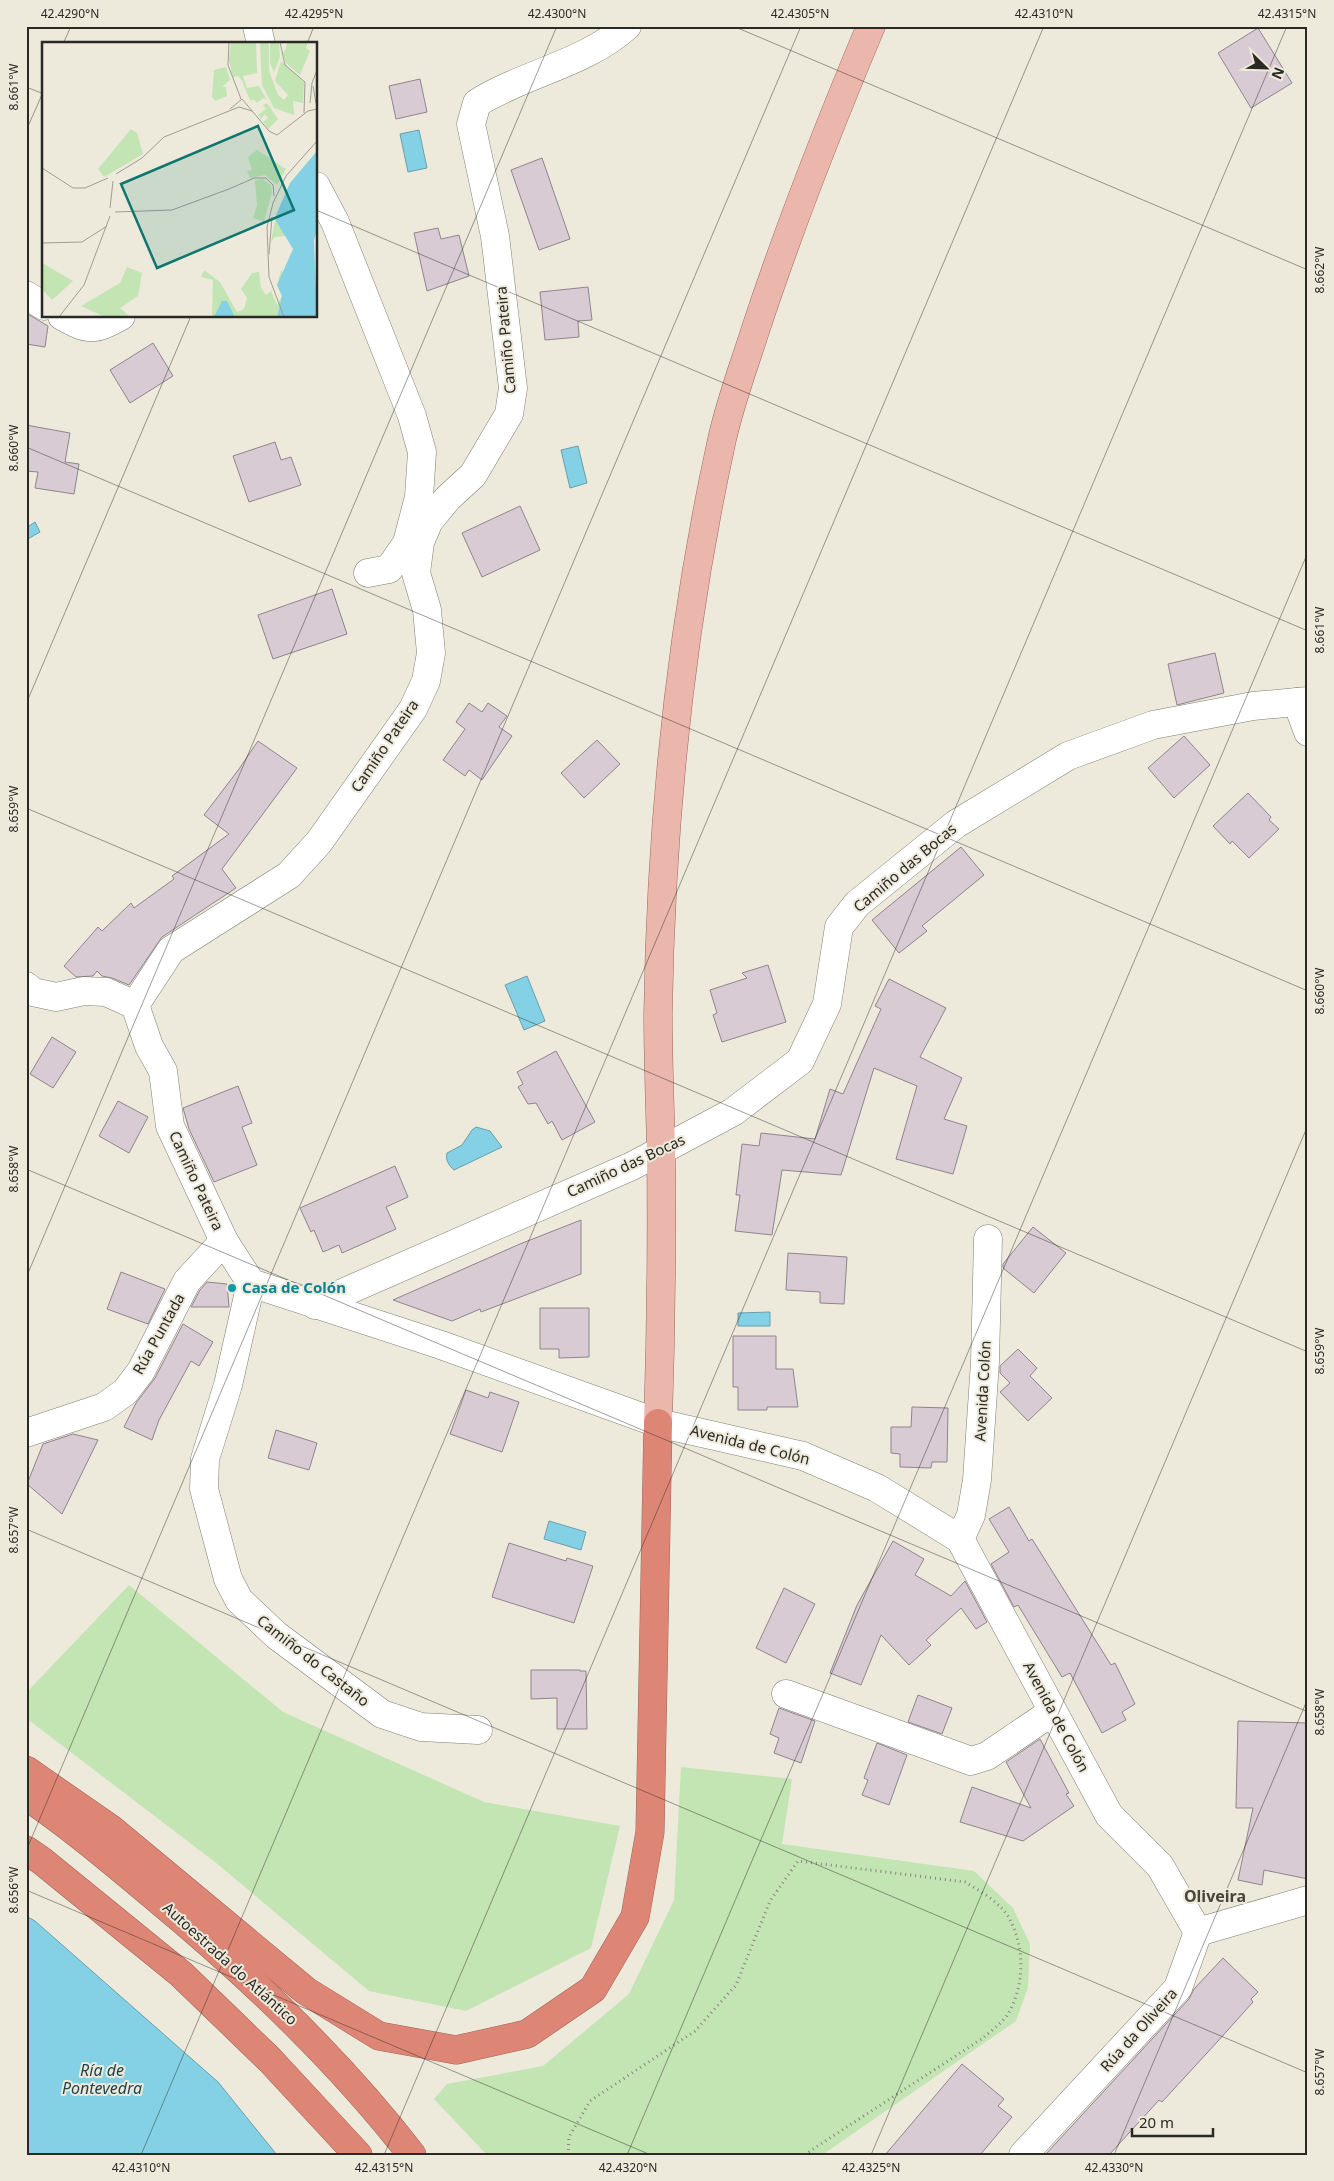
<svg xmlns="http://www.w3.org/2000/svg" width="1334" height="2181" font-family="'Noto Sans',sans-serif">
  <rect width="100%" height="100%" fill="#edeadc"/>
  <g fill="#c3e4b3">
    <polygon points="129,1585 283,1712 484,1802 620,1826 591,1948 466,2011 369,1991 215,1862 26,1718 26,1693"/>
    <polygon points="681,1767 792,1779 782,1844 974,1871 1013,1908 1030,1944 1028,1987 1016,2021 822,2155 487,2155 434,2099 447,2084 543,2066 629,1994 674,1900"/>
  </g>
  <g fill="#84d1e5" stroke="#699fab">
    <polygon points="419,130 427,168 408,172 400,134"/>
    <polygon points="578,446 587,483 570,488 561,450"/>
    <polygon points="35,522 40,532 26,540 26,528"/>
    <polygon points="527,976 545,1021 524,1030 505,985"/>
    <path d="M476 1127 490 1131 502 1147 454 1170C449 1166 445 1159 447 1153L462 1145 472 1130Z"/>
    <polygon points="770,1312 770,1326 738,1326 738,1313"/>
    <polygon points="549,1521 586,1532 581,1550 544,1539"/>
    <polygon points="26,1916 35,1921 218,2082 277,2155 26,2155"/>
  </g>
  <g fill="#d8cbd4" stroke="#90848d">
    <polygon points="1258,28 1292,83 1251,108 1218,53"/>
    <polygon points="420,79 427,112 396,119 389,86"/>
    <polygon points="542,158 570,239 539,250 511,170"/>
    <polygon points="438,228 441,239 459,235 469,276 427,291 414,233"/>
    <polygon points="588,287 592,320 578,321 579,337 545,340 540,292"/>
    <polygon points="26,313 48,326 45,347 26,344"/>
    <polygon points="153,343 173,376 130,403 110,370"/>
    <polygon points="26,425 70,433 65,462 79,464 74,494 35,488 38,472 26,471"/>
    <polygon points="275,442 281,460 291,457 301,485 249,502 233,456"/>
    <polygon points="520,506 540,550 482,577 462,533"/>
    <polygon points="332,589 347,634 273,659 258,615"/>
    <polygon points="1215,653 1224,693 1177,705 1168,664"/>
    <polygon points="469,703 482,712 488,703 507,716 499,727 512,736 482,780 469,770 465,776 443,760 465,729 456,722"/>
    <polygon points="1184,736 1210,765 1174,798 1148,768"/>
    <polygon points="597,740 620,764 584,798 561,773"/>
    <polygon points="258,741 297,768 222,869 236,888 162,937 129,985 112,978 102,976 97,971 93,976 76,977 64,966 98,927 102,931 131,903 134,908 174,879 172,876 229,834 204,815 239,769"/>
    <polygon points="1248,793 1271,817 1269,820 1279,829 1249,858 1232,841 1230,844 1213,826"/>
    <polygon points="961,847 984,875 922,926 927,931 899,953 872,920"/>
    <polygon points="768,965 786,1022 722,1042 713,1015 717,1013 710,990 747,978 742,973"/>
    <polygon points="889,979 946,1008 920,1057 962,1078 944,1119 967,1126 953,1174 896,1159 917,1086 874,1068 841,1175 782,1170 772,1235 735,1231 740,1195 736,1195 742,1144 759,1146 761,1133 815,1139 830,1089 843,1094 881,1009 875,1006"/>
    <polygon points="52,1037 76,1052 53,1088 30,1074"/>
    <polygon points="556,1051 595,1122 562,1140 552,1121 548,1124 536,1103 528,1104 518,1087 523,1084 517,1072"/>
    <polygon points="238,1086 252,1123 242,1127 257,1165 214,1182 189,1129 183,1108"/>
    <polygon points="118,1101 148,1117 129,1153 99,1136"/>
    <polygon points="395,1166 408,1197 386,1207 396,1229 342,1253 339,1245 323,1252 314,1230 311,1232 300,1208"/>
    <polygon points="581,1220 581,1274 481,1312 480,1309 452,1321 393,1300 520,1244"/>
    <polygon points="1033,1227 1066,1253 1034,1293 1003,1268 1003,1264"/>
    <polygon points="788,1253 847,1257 844,1304 820,1303 820,1292 786,1290"/>
    <polygon points="121,1272 165,1289 148,1324 107,1309"/>
    <polygon points="207,1282 227,1284 229,1307 191,1307 200,1290"/>
    <polygon points="540,1308 589,1308 589,1357 559,1358 559,1349 540,1349"/>
    <polygon points="183,1324 213,1342 199,1366 191,1361 159,1420 152,1440 124,1427 136,1403 155,1378"/>
    <polygon points="733,1336 776,1336 776,1369 793,1369 798,1407 767,1407 767,1410 738,1410 738,1387 733,1387"/>
    <polygon points="1018,1349 1037,1368 1030,1376 1052,1398 1028,1421 1000,1392 1010,1383 1000,1373 1000,1366"/>
    <polygon points="466,1390 488,1398 490,1392 519,1402 502,1452 450,1434"/>
    <polygon points="912,1407 948,1408 947,1462 932,1462 931,1468 900,1467 900,1454 891,1453 891,1427 911,1427"/>
    <polygon points="276,1430 317,1443 309,1470 268,1458"/>
    <polygon points="73,1434 98,1440 62,1514 27,1484 43,1444"/>
    <polygon points="1009,1507 1029,1541 1032,1539 1111,1665 1115,1663 1135,1704 1122,1712 1126,1720 1102,1733 1070,1673 1062,1677 1018,1605 1014,1607 991,1564 1009,1552 989,1519"/>
    <polygon points="893,1541 924,1559 915,1575 951,1596 965,1581 987,1622 976,1629 961,1608 926,1640 931,1645 909,1665 881,1635 861,1685 830,1673 857,1605"/>
    <polygon points="509,1543 566,1561 567,1558 593,1566 574,1623 492,1597"/>
    <polygon points="784,1588 815,1604 786,1663 756,1648"/>
    <polygon points="531,1670 580,1670 580,1671 586,1671 587,1729 557,1729 557,1698 531,1699"/>
    <polygon points="918,1695 952,1708 942,1734 908,1722"/>
    <polygon points="779,1708 815,1721 801,1763 774,1753 779,1738 770,1734"/>
    <polygon points="1238,1721 1308,1723 1308,1879 1264,1870 1262,1885 1238,1880 1253,1808 1236,1808"/>
    <polygon points="1040,1739 1069,1793 1066,1794 1074,1806 1023,1841 960,1822 972,1787 1031,1808 1006,1762"/>
    <polygon points="877,1743 907,1755 889,1805 862,1795 868,1780 864,1778"/>
    <polygon points="1223,1958 1258,1992 1251,1999 1253,2002 1218,2041 1162,2102 1159,2100 1109,2155 1045,2155 1189,1999 1194,1989"/>
    <polygon points="962,2064 1004,2099 998,2106 1012,2117 980,2155 885,2155"/>
  </g>
  <g fill="none" stroke-linecap="round" stroke-linejoin="round">
    <g stroke="#817e72" stroke-width="29">
      <g id="minor">
        <polyline points="257,26 261,44"/>
        <polyline points="316,186 335,222 412,416 422,452 419,497 407,543 389,569 368,573"/>
        <polyline points="26,295 44,306"/>
        <path d="M62 316C89 331 94 331 121 316"/>
        <polyline points="1297,702 1308,732"/>
        <polyline points="26,986 33,992 56,997 84,991 106,992 135,1005"/>
        <polyline points="135,1005 149,1046 163,1071 170,1126 224,1241 251,1283 441,1345 658,1423 803,1456 877,1488 960,1539 1109,1815 1160,1866 1198,1932"/>
        <path d="M135 1005 171 950 289 875 319 842 413 709 426 681 431 653 427 610 416 573 420 542 429 521 448 498 473 475 509 414 513 388 495 236 471 124 477 103C525 73 585 64 627 26"/>
        <polyline points="251,1283 228,1385 205,1459 204,1489 228,1579 239,1600 276,1635 382,1714 421,1727 478,1730"/>
        <polyline points="315,1305 632,1166 733,1112 800,1061 827,1004 839,927 857,904 956,824 1068,756 1153,725 1253,706 1308,701"/>
        <polyline points="26,1433 104,1407 125,1392 141,1371 187,1281 224,1241"/>
        <polyline points="960,1539 971,1515 977,1480 985,1362 988,1239"/>
        <polyline points="786,1694 971,1761 987,1756 1052,1712"/>
        <polyline points="1198,1932 1308,1900"/>
        <polyline points="1023,2155 1178,1988 1198,1932"/>
      </g>
    </g>
    <g stroke="#9f6559" stroke-width="29">
      <path id="major" d="M658 1423C661 1332 662 1241 661 1150 660 1105 658 1059 658 1014 661 823 680 631 721 444 729 405 744 366 756 328 790 225 829 126 871 26"/>
    </g>
    <g stroke="#9f6559" stroke-width="29">
      <g id="highway">
        <polyline points="26,1770 111,1829 306,1991 379,2036 456,2050 527,2034 593,1989 635,1917 650,1832 658,1423"/>
        <path d="M26 1796C72 1827 113 1862 155 1897 248 1974 338 2059 412 2155"/>
        <polyline points="26,1850 42,1861 181,1974 270,2060 358,2155"/>
      </g>
    </g>
    <path stroke="#88867d" stroke-width="3" stroke-dasharray="1 4" stroke-linecap="butt" d="M568 2155 569 2137 590 2101 695 2031 736 1985 770 1901 798 1861 965 1882C980 1891 1000 1902 1009 1918 1025 1947 1025 1985 1008 2014 1002 2023 991 2031 983 2038L804 2155"/>
    <use href="#minor" stroke="#fff" stroke-width="28"/>
    <use href="#major" stroke="#ebb6ac" stroke-width="28"/>
    <use href="#highway" stroke="#de8675" stroke-width="28"/>
  </g>
  <path fill="none" stroke="#2a2924" stroke-width="1" stroke-opacity="0.45" d="M733 26 1308 270M63 44 71 26M307 44 314 26M26 87 44 94M26 131 44 90M316 210 1308 631M26 447 1308 991M26 704 191 316M26 808 1308 1352M26 1169 1308 1712M26 1278 557 26M26 1529 1308 2073M26 1851 801 26M26 1890 651 2155M141 2155 1044 26M384 2155 1287 26M627 2155 1308 552M871 2155 1308 1125M1114 2155 1308 1698"/>
  <circle fill="#0f9aa8" stroke="#edeadc" stroke-width="2" cx="232" cy="1288" r="5"/>
  <g text-anchor="middle" stroke-width="4" stroke-linejoin="round" paint-order="stroke">
    <g font-size="15" fill="#2a2924" stroke="#edeadc">
      <text transform="translate(506 340) rotate(-95)" y="5">Camiño Pateira</text>
      <text transform="translate(385 746) rotate(-56)" y="5">Camiño Pateira</text>
      <text transform="translate(905 868) rotate(-40)" y="5">Camiño das Bocas</text>
      <text transform="translate(626 1166) rotate(-25)" y="5">Camiño das Bocas</text>
      <text transform="translate(196 1181) rotate(65)" y="5">Camiño Pateira</text>
      <text transform="translate(159 1334) rotate(-61)" y="5">Rúa Puntada</text>
      <text transform="translate(983 1391) rotate(-87)" y="5">Avenida Colón</text>
      <text transform="translate(750 1445) rotate(14)" y="5">Avenida de Colón</text>
      <text transform="translate(313 1661) rotate(38)" y="5">Camiño do Castaño</text>
      <text transform="translate(1056 1717) rotate(62)" y="5">Avenida de Colón</text>
      <text transform="translate(230 1964) rotate(42)" y="5">Autoestrada do Atlántico</text>
      <text transform="translate(1139 2030) rotate(-48)" y="5">Rúa da Oliveira</text>
    </g>
    <g font-size="15" font-weight="bold" fill="#0d838f" stroke="#edeadc" text-anchor="start">
      <text x="242" y="1293">Casa de Colón</text>
    </g>
    <g font-size="16" font-weight="bold" fill="#48453a" stroke="#edeadc">
      <text x="1215" y="1902">Oliveira</text>
    </g>
    <g font-size="16" font-style="italic" fill="#1f434c" stroke="#edeadc">
      <text x="102" y="2076">Ría de<tspan x="102" dy="18">Pontevedra</tspan></text>
    </g>
  </g>
  <g transform="translate(42 42)">
    <rect width="275" height="275" fill="#edeadc"/>
    <path d="M189 0H214L215 31 201 34 205 46 217 44 225 58 222 56 214 61 213 58H208L200 39 196 34 191 35 187 18ZM218 0H225L227 4V29L236 53 242 58 246 53 233 39 239 19 262 40 261 61 251 59 252 73 232 66 220 43ZM228 0H237L238 15 232 30 228 21ZM246 0H266L264 6 268 9 258 33 244 21 241 12ZM184 25 188 38 180 45H184L185 54 173 59 170 55 172 28ZM225 61 236 77 226 87 221 80 226 76 223 72 219 77 216 73 224 67 221 63ZM89 87 95 91 101 112 62 135 56 127ZM215 108 244 127 235 143 223 133 208 136 205 129 210 128 206 115ZM221 137 229 143 230 150 222 180 211 176 215 163 213 138ZM234 173V179L244 194 233 195 229 200ZM0 221 31 239 10 258 0 247ZM85 225 100 231 96 254 78 266 88 275H63L39 264 78 241ZM162 228 178 240 195 270 202 267 205 256 199 247 210 231 217 230 219 246 224 253 229 249 235 263 240 254 235 243 239 228 270 275H170L171 238 159 235Z" fill="#c3e4b3"/>
    <path d="M275 109V188L272 198 275 275H235L240 254 235 243 251 207 234 179V173L248 141ZM180 259H185L193 275H172Z" fill="#84d1e5"/>
    <path fill="none" stroke="#9f9d92" stroke-width="1" d="M187 0 186 23 199 57M238 0 243 23 263 40 262 71M271 44 274 61M268 61 270 41 275 28M188 67 200 57 227 89 235 93 266 69 275 67M0 126 31 146H43L66 136M74 132 100 116 122 95 197 65 210 69M187 147 212 136H224L231 143 232 154M68 166 71 139M73 170 130 168 187 147M0 201 40 200 65 184M227 212 230 175M17 275 42 243 68 174M242 275 227 235 225 185 231 161 244 134 275 99"/>
    <path fill="#0f766e" fill-opacity="0.15" stroke="#0f766e" stroke-width="2.5" d="M216 84 252 168 115 226 79 142Z"/>
    <rect width="275" height="275" fill="none" stroke="#2a2924" stroke-width="2.5"/>
  </g>
  <rect width="1334" height="2181" fill="none" stroke="#edeadc" stroke-width="55"/>
  <g transform="translate(1266 68) rotate(113)" stroke="#edeadc" stroke-width="4" paint-order="stroke">
  <path d="M0-4L9 19L0 12L-9 19Z" fill="#2a2924"/>
  <text y="-8" font-size="14" font-weight="bold" text-anchor="middle" fill="#2a2924">N</text>
  </g>
  <path d="M1132 2128v8h81v-8" fill="none" stroke="#2a2924" stroke-width="2.5"/>
  <text x="1139" y="2128" font-size="15" fill="#2a2924" stroke="#edeadc" stroke-width="4" paint-order="stroke">20 m</text>
  <rect x="28" y="28" width="1278" height="2126" fill="none" stroke="#2a2924" stroke-width="2"/>
  <g font-size="12" text-anchor="middle" fill="#2a2924">
    <text x="70" y="18">42.4290°N</text>
    <text x="314" y="18">42.4295°N</text>
    <text x="557" y="18">42.4300°N</text>
    <text x="800" y="18">42.4305°N</text>
    <text x="1044" y="18">42.4310°N</text>
    <text x="1287" y="18">42.4315°N</text>
    <text transform="translate(14 87) rotate(-90)" y="4">8.661°W</text>
    <text transform="translate(1320 270) rotate(-90)" y="4">8.662°W</text>
    <text transform="translate(14 448) rotate(-90)" y="4">8.660°W</text>
    <text transform="translate(1320 630) rotate(-90)" y="4">8.661°W</text>
    <text transform="translate(14 809) rotate(-90)" y="4">8.659°W</text>
    <text transform="translate(1320 991) rotate(-90)" y="4">8.660°W</text>
    <text transform="translate(14 1169) rotate(-90)" y="4">8.658°W</text>
    <text transform="translate(1320 1351) rotate(-90)" y="4">8.659°W</text>
    <text transform="translate(14 1530) rotate(-90)" y="4">8.657°W</text>
    <text transform="translate(1320 1712) rotate(-90)" y="4">8.658°W</text>
    <text transform="translate(14 1890) rotate(-90)" y="4">8.656°W</text>
    <text transform="translate(1320 2072) rotate(-90)" y="4">8.657°W</text>
    <text x="141" y="2172">42.4310°N</text>
    <text x="384" y="2172">42.4315°N</text>
    <text x="628" y="2172">42.4320°N</text>
    <text x="871" y="2172">42.4325°N</text>
    <text x="1114" y="2172">42.4330°N</text>
  </g>
</svg>
